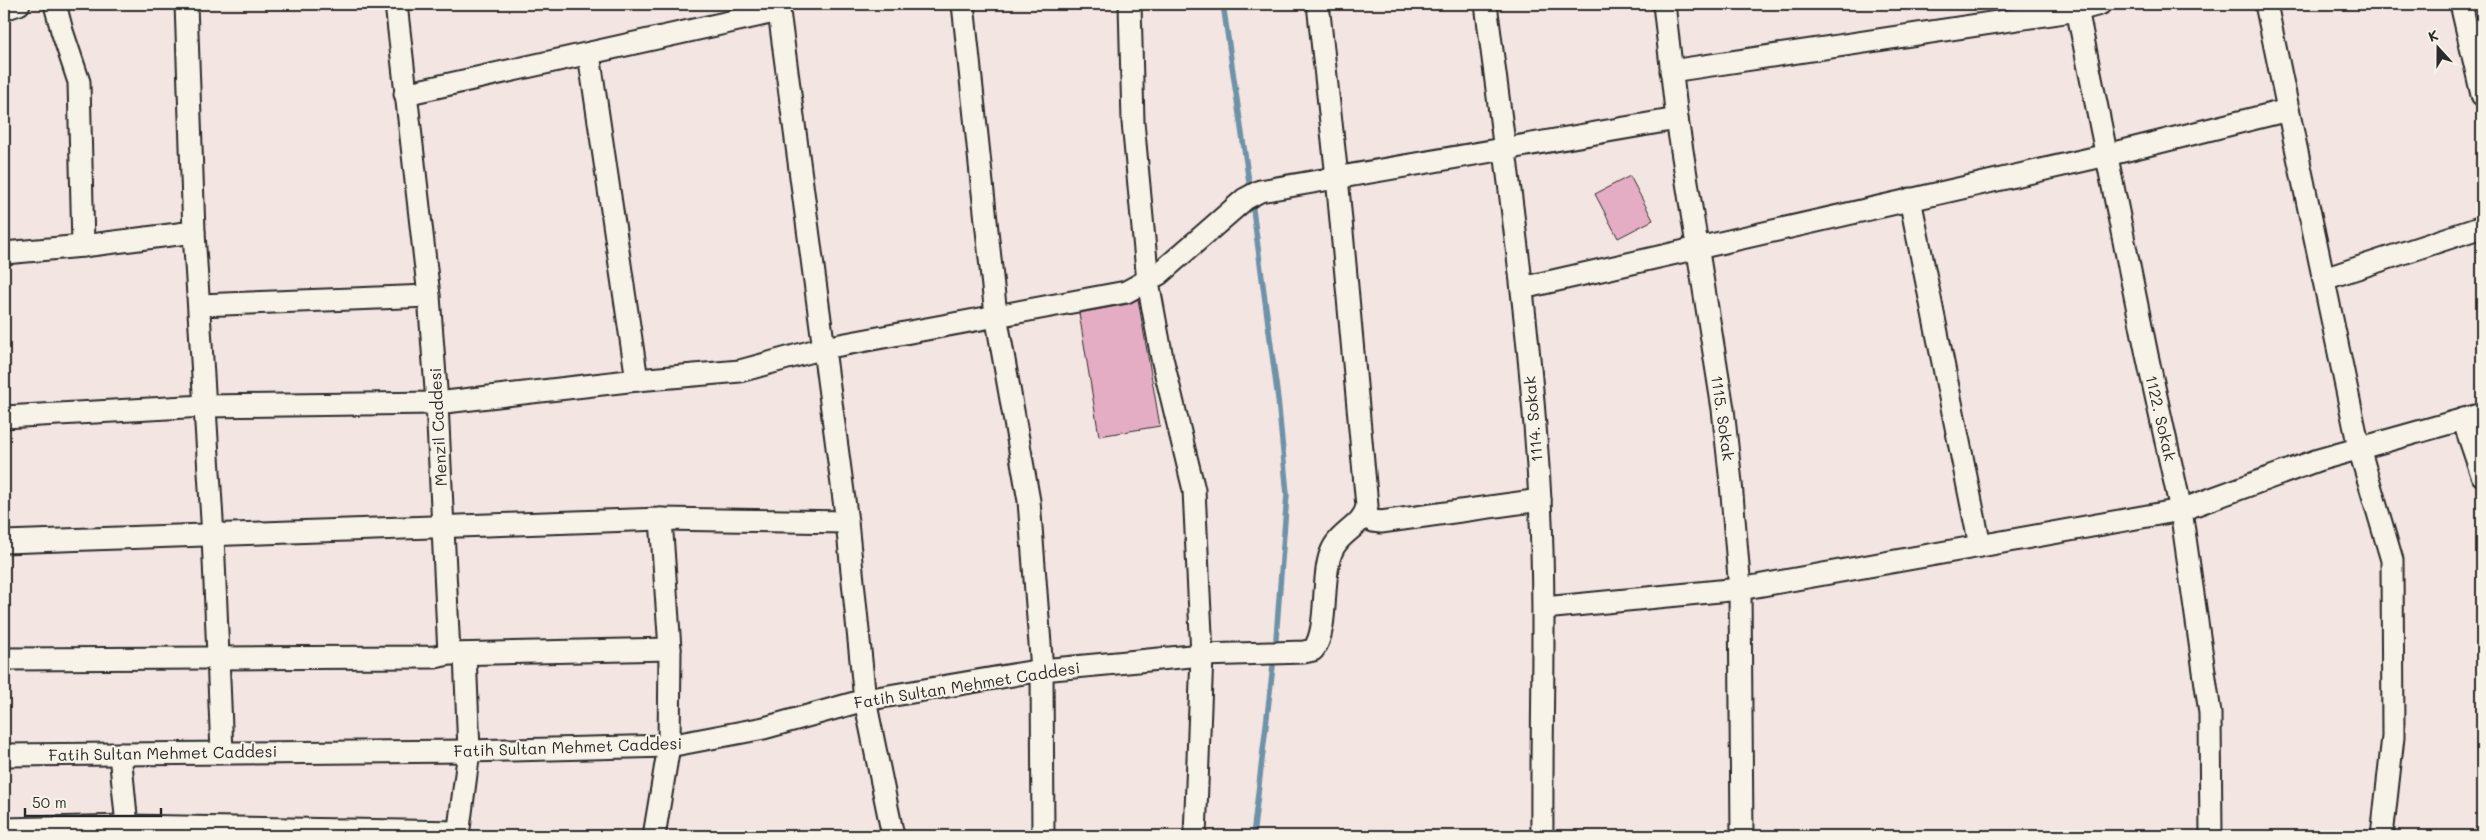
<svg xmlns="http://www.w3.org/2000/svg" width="2486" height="840" font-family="Mali,sans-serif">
  <rect width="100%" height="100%" fill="#f3e5e1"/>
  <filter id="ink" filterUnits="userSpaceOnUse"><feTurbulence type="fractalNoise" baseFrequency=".02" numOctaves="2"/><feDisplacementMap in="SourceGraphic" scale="10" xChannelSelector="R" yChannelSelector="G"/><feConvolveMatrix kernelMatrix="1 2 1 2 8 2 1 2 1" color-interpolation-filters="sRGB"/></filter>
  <g filter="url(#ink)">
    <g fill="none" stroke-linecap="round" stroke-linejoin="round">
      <g stroke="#6e92a8" stroke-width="5.5">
        <polyline points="1223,4 1250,189"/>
        <polyline points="1252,202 1278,399 1287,494 1276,639"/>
        <polyline points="1253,836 1273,666"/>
      </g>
    </g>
    <g fill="#e5adc3" stroke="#2b2b2b">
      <polygon points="1630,176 1653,220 1618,238 1595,194"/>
      <polygon points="1138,299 1160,426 1099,436 1079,313 1128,304"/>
    </g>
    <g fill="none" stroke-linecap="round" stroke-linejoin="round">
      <g stroke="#2b2b2b" stroke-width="25">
        <g id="minor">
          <polyline points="57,4 56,8 62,31 79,82 83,246"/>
          <polyline points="396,4 429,296 437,403 449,654"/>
          <polyline points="778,4 847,522 865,700 893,836"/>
          <polyline points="963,4 996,315 1029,501 1042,670 1043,836"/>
          <polyline points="1130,4 1133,122 1148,282 1162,358 1194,490 1202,655 1195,836"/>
          <path d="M1486 4C1507 169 1531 334 1540 500 1546 612 1541 724 1542 836"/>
          <polyline points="1664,4 1677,119 1723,409 1731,483 1740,589 1742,836"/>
          <polyline points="2076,4 2147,355 2181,510 2210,713 2211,836"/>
          <polyline points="2266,4 2359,448 2392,560 2393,737 2382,836"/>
          <polyline points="2461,4 2482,95"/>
          <polyline points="4,9 19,4"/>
          <polyline points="1671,71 2078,10 2100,4"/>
          <polyline points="405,94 779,11"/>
          <polyline points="1910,199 1980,546"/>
          <polyline points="194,232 213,536 222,752"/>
          <polyline points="4,253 83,246 194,232 186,4"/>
          <polyline points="2324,279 2482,227"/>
          <polyline points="1522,288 2107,155 2288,110"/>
          <polyline points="200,305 429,296"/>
          <polyline points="637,380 740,371 824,348 1126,292 1159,274 1245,199 1260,191 1677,119"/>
          <polyline points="4,417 204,406 437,403 637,380 589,54"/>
          <polyline points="2463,419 2482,475"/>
          <polyline points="1365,516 1373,521 1381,522 1540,500"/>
          <polyline points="4,542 661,519 847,522"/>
          <polyline points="1544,608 1740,589 2181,510 2318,460 2482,414"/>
          <polyline points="4,659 435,657 449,654 670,649"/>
          <polyline points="120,754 128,836"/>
          <path d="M4 755 469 751 669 746 764 728 865 700 1042 670 1202 655 1304 652 1313 650C1329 631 1321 578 1331 553 1338 532 1363 527 1367 506L1337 177 1318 4"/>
          <polyline points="4,829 128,826 459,832"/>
          <polyline points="458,836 469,751 465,654"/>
          <polyline points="654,836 669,746 670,649 661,519"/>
        </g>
      </g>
      <use href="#minor" stroke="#f7f3e8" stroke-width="21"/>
    </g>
  </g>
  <g text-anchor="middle" stroke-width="4" stroke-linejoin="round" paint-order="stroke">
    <g font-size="16" fill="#2b2b2b" stroke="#f7f3e8">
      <text transform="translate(1723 418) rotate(82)" y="6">1115. Sokak</text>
      <text transform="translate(2161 418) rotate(77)" y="6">1122. Sokak</text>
      <text transform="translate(1533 419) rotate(-95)" y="6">1114. Sokak</text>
      <text transform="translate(438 427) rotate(-93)" y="6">Menzil Caddesi</text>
      <text transform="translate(967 685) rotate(-9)" y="6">Fatih Sultan Mehmet Caddesi</text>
      <text transform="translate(568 747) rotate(-2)" y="6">Fatih Sultan Mehmet Caddesi</text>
      <text transform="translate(163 753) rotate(-1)" y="6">Fatih Sultan Mehmet Caddesi</text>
    </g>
  </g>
  <rect width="2486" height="840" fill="none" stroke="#f7f3e8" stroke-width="20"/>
  <rect x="10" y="10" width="2466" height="820" fill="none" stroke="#2b2b2b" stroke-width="2" filter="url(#ink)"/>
  <g transform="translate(2438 48) rotate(339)" stroke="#f7f3e8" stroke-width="4" paint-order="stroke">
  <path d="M0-4L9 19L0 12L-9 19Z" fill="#2b2b2b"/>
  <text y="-8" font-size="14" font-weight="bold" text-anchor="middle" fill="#2b2b2b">K</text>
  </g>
  <path d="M25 808v8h136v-8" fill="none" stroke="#2b2b2b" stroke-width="2.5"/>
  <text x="32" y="808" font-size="15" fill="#2b2b2b" stroke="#f7f3e8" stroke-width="4" paint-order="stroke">50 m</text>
</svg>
